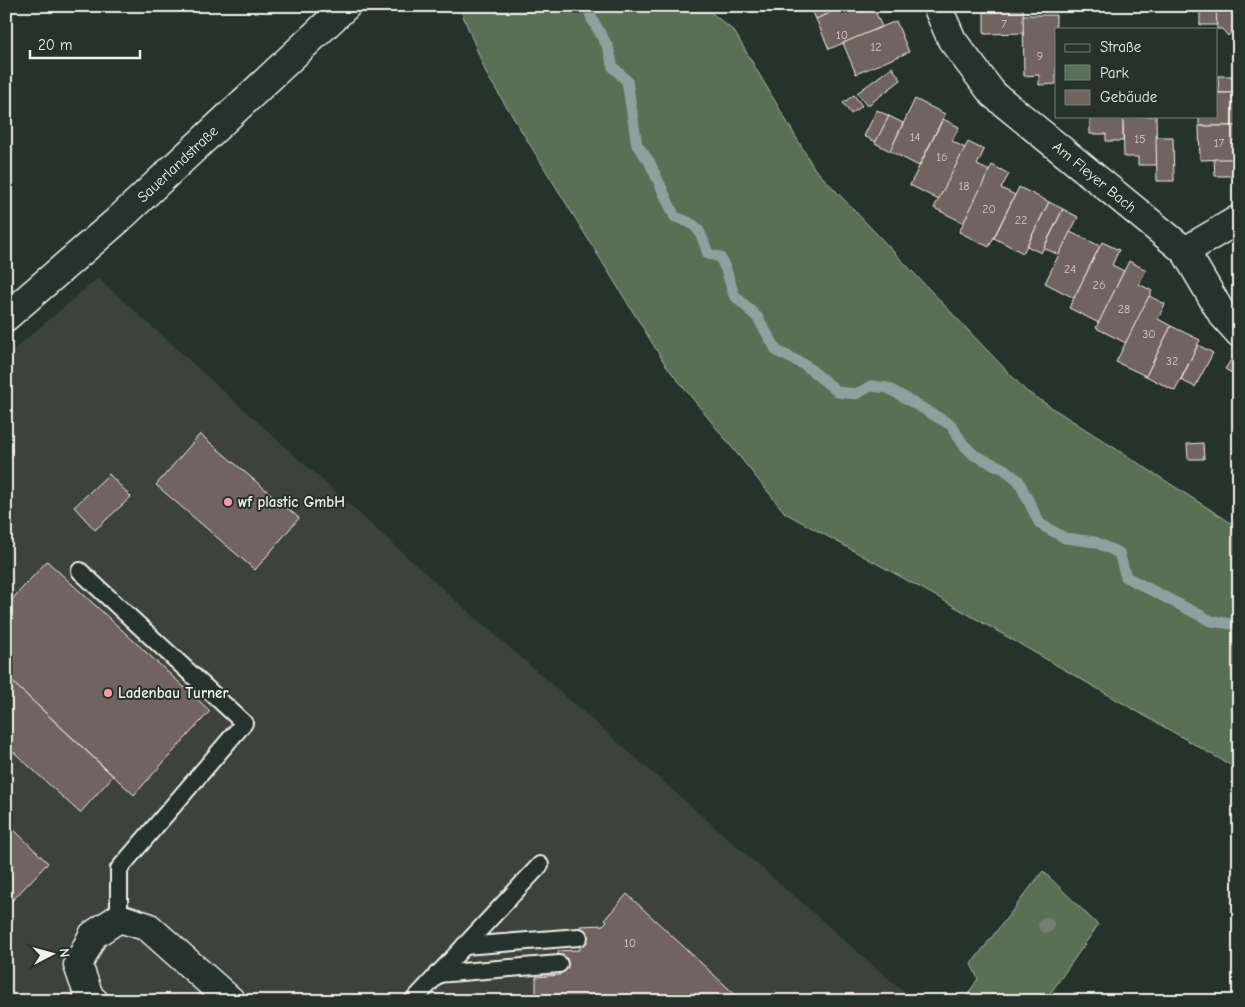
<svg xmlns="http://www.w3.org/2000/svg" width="1245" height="1007" font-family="'Comic Neue',sans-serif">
  <rect width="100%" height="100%" fill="#26332d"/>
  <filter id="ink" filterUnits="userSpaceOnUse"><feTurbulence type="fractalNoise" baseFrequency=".02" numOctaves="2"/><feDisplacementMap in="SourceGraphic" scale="10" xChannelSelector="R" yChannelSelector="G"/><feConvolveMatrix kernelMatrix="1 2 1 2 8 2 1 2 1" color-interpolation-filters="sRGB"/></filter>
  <g filter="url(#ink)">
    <polygon fill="#3c423c" points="98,278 455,600 914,1001 6,1001 6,356"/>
    <g fill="#5a7054" stroke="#a7b09e">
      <polygon points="459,6 703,6 734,31 814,168 1026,391 1239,528 1239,770 950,604 785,513 667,367 487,75"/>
      <polygon points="1043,871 1098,925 1045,1001 963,1001 978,979 971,964"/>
    </g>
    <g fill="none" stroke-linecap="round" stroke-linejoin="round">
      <path stroke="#8da19f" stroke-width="11" d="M588 6 592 19 608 47 613 67 627 81 637 145 649 161 675 217C700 224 700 231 708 254L720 257 726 270 734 295 758 318 777 351 805 365 838 392 856 394 871 386 888 388 951 425 963 444 974 455 1004 469 1018 480 1040 524 1065 538 1095 542 1119 553 1126 577 1211 621 1239 625"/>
    </g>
    <g fill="#71645e" stroke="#f4f1e8">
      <polygon points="810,6 846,6 816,19"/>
      <polygon points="846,6 891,6 876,13 882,27 829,49 816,19"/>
      <polygon points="984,6 1023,6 1024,33 984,34"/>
      <polygon points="1200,6 1216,6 1217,25 1200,25"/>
      <polygon points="1216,6 1239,6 1239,29 1234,29 1228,36 1222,29 1217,29"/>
      <polygon points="1023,15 1056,15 1056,84 1039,85 1039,75 1024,76"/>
      <polygon points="896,21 909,52 856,74 843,43"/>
      <polygon points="892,67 901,80 867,106 857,93"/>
      <polygon points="1218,76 1239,76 1239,93 1219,93"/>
      <polygon points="1216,93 1239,93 1239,126 1199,126 1199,116 1216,116"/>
      <polygon points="854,95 862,106 851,114 843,103"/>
      <polygon points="915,99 945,114 919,166 890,151"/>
      <polygon points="877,110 889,116 876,142 864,136"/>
      <polygon points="889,116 903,123 890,151 875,143"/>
      <polygon points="1090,116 1123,116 1123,141 1106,141 1106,134 1090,134"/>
      <polygon points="1123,116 1156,116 1157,165 1138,165 1138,157 1124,157"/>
      <polygon points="943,119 959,127 952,141 965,148 939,200 910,185"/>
      <polygon points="1199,126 1239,126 1239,159 1200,160"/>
      <polygon points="1156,137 1173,137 1174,181 1157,181"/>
      <polygon points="968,142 984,150 977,165 990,171 964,223 934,208"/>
      <polygon points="1214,159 1239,159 1239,176 1215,176"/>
      <polygon points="992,165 1009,174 1001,188 1015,195 989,247 959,232"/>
      <polygon points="1019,187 1049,202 1023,253 994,238"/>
      <polygon points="1049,202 1063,209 1041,253 1027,246"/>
      <polygon points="1063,209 1078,217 1059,255 1044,248"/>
      <polygon points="1070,232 1100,246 1074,298 1045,283"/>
      <polygon points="1102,242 1119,250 1112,265 1124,271 1099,323 1069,308"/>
      <polygon points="1129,261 1146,270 1139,284 1152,291 1126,343 1096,328"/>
      <polygon points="1149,296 1165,304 1158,319 1171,326 1146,376 1116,362"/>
      <polygon points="1171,326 1200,340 1175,391 1146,376"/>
      <polygon points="1198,345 1213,353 1195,387 1181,380"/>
      <polygon points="1233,357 1239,361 1237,376 1225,369"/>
      <polygon points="200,434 299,518 255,570 156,485"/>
      <polygon points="1203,443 1204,459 1188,459 1187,444"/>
      <polygon points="109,474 131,497 95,530 74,507"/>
      <polygon points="47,561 210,711 134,795 6,676 6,606"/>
      <polygon points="6,676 113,776 80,813 6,745"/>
      <polygon points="6,822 48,863 6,907"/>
      <polygon points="627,894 742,1001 536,1001 536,977 560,975 558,951 580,950 580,926 603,925 607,921 605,919"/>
    </g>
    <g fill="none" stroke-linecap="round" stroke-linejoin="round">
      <g stroke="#f4f1e8" stroke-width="20">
        <g id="lane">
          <polyline points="80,571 244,723 119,869 119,918"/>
          <polyline points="464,946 579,937"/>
          <polyline points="437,974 559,964"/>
          <polyline points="413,1001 540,865"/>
        </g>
      </g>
      <g stroke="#f4f1e8" stroke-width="31">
        <g id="street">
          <path id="s1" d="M937 6 952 40 993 94 1185 251 1222 314 1239 333"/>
          <polyline points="1185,251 1239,219"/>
          <polyline points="94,1001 90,999 78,965 93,935 119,918 148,927 231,1001"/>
        </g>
      </g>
      <g stroke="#f4f1e8" stroke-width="31">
        <g id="secondary">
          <path id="s2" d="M6 317 118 220 346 6"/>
        </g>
      </g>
      <use href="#lane" stroke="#26332d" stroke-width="16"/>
      <use href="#street" stroke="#26332d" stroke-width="28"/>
      <use href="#secondary" stroke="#26332d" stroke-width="28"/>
    </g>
    <circle fill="#757f73" cx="1046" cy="925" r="8"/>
  </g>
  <g fill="#ff9aa2" stroke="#26332d" stroke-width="2">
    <circle cx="228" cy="502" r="5"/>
    <circle cx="108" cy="693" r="5"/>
  </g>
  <g text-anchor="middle" stroke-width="4" stroke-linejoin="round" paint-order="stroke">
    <g font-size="12" fill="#d3cec6">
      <text x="1004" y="28">7</text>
      <text x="842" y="39">10</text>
      <text x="876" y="51">12</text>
      <text x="1040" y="60">9</text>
      <text x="915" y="141">14</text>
      <text x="1140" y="143">15</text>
      <text x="1219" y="147">17</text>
      <text x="942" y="161">16</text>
      <text x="964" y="190">18</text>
      <text x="989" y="213">20</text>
      <text x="1021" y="224">22</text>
      <text x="1070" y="273">24</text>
      <text x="1099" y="289">26</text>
      <text x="1124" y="313">28</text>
      <text x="1149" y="338">30</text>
      <text x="1172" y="365">32</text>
      <text x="630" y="947">10</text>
    </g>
    <g font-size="15" fill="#f4f1e8" stroke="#26332d">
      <text dy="5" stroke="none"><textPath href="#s2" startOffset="230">Sauerlandstraße</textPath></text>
      <text dy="5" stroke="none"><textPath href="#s1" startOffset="236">Am Fleyer Bach</textPath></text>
    </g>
    <g font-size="15" font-weight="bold" fill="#f4f1e8" stroke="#26332d" text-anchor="start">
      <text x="238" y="507">wf plastic GmbH</text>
      <text x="118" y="698">Ladenbau Turner</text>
    </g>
  </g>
  <rect width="1245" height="1007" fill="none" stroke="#26332d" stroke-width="25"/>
  <rect x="12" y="12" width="1220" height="982" fill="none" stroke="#f4f1e8" stroke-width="2" filter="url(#ink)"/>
  <rect x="1055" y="28" width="162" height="90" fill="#26332d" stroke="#787f78"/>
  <rect x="1065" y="44" width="25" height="8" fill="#26332d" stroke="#787f78"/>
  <text x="1100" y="52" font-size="15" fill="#f4f1e8">Straße</text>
  <rect x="1065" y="65" width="25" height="15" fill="#5a7054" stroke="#787f78"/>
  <text x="1100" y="78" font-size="15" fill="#f4f1e8">Park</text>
  <rect x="1065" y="90" width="25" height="15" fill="#71645e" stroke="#787f78"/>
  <text x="1100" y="102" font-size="15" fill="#f4f1e8">Gebäude</text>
  <g transform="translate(52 954) rotate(84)" stroke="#26332d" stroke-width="4" paint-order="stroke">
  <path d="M0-4L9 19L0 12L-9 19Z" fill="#f4f1e8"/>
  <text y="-8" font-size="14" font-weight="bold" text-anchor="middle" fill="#f4f1e8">N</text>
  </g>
  <path d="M30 50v8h110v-8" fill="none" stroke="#f4f1e8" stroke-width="2.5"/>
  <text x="38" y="50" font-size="15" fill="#f4f1e8" stroke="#26332d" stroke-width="4" paint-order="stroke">20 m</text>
</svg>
